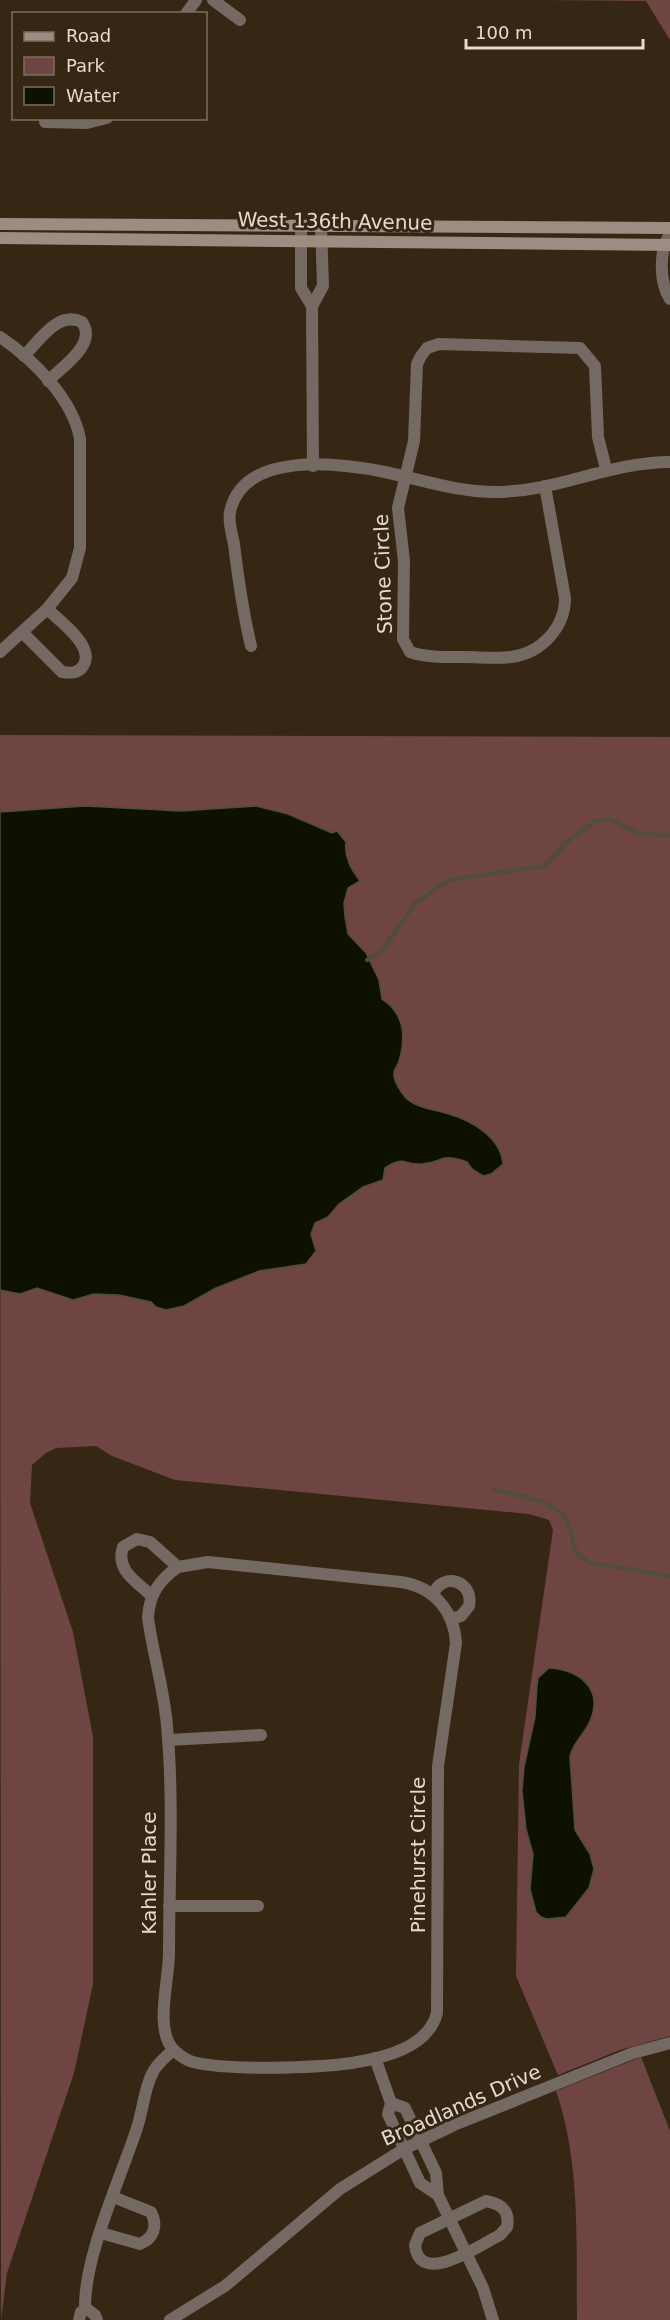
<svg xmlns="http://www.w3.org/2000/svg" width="670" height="2320" font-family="'DejaVu Sans',sans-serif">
  <rect width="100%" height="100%" fill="#362715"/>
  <g fill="#6e4543">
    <polygon points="542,0 670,0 670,40 646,1"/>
    <polygon points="0,735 670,737 670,2036 620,2050 558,2075 516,1976 519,1764 553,1530 549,1520 529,1514 175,1480 112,1456 96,1446 56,1448 46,1453 32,1465 30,1503 73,1632 93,1737 93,1984 74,2073 7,2273 1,2320"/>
    <path d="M641 2057 670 2131V2320H577C576 2245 581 2163 556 2091Z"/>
  </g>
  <g fill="#0e1100" stroke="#4e4d3e" stroke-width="1.5">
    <path d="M85 806 181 811 256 806 288 814 332 833 337 831 346 842C344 857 351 869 360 881L348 888 344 903 345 917 348 934 366 953 379 980 382 999C404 1013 406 1037 399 1061 398 1065 394 1069 394 1073 393 1080 401 1093 406 1098 416 1108 436 1110 449 1114 473 1121 501 1138 503 1164L491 1174 483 1176 472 1169 467 1162C438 1152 444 1163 421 1164 403 1165 405 1155 385 1168L383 1180 363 1187 339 1204 328 1217 315 1223 311 1234 316 1251 306 1264 259 1271 216 1288 184 1306 166 1310 156 1307 151 1302 119 1295 94 1294 73 1300 37 1288 20 1294 0 1290V812Z"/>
    <path d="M549 1668C579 1670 604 1688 590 1721 585 1734 572 1743 570 1757L575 1830 590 1854 594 1869 589 1888 566 1917 547 1919 541 1917 536 1912 530 1889 533 1854 526 1829 522 1791 524 1767 535 1717 537 1686 538 1678Z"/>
  </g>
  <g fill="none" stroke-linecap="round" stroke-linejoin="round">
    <g stroke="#4e4d3e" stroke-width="4">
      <polyline points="367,960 382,951 415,903 449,880 544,866 569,840 596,821 611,820 640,834 670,835"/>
      <path d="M495 1490C517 1496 555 1499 567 1521 577 1539 566 1552 591 1563L670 1576"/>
    </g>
    <g stroke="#746963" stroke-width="12">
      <polyline points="213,0 240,20"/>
      <polyline points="186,14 196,0"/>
      <polyline points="45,122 87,123 107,118"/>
      <polyline points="301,225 301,288 312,306"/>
      <path d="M670 234C659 251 659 282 670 299"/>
      <path d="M0 337C33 359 73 399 80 439V548L72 578 47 609 0 652"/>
      <path d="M24 356C39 341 58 310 82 322 98 344 62 367 48 381"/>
      <polyline points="313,466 312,306 323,286 321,226"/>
      <path d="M545 486 565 598C565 627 542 653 511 657 497 659 480 657 465 657 446 657 428 658 410 652L403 639 404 561 398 508 414 441 417 364 421 356 427 348 439 344 580 348 595 366 598 437 606 469"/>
      <path d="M23 633 62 672C70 673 78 674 83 666 96 647 60 621 47 609"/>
      <path d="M251 646C243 612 238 578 234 544 232 534 228 522 230 512 243 450 339 463 385 472 422 480 457 492 496 492 556 492 610 462 670 462"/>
      <path d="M433 1594C443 1571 474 1581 469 1606L461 1616 451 1619"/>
      <path d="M152 1596C137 1582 115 1570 123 1547L137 1539 150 1542 178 1567 208 1562 401 1582C434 1587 454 1611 456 1643L438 1766 437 2013C428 2048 383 2058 352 2063 314 2068 229 2071 193 2062 186 2060 179 2055 174 2050 154 2031 169 1980 169 1953 169 1878 174 1801 167 1726 164 1689 153 1654 148 1618 149 1595 159 1580 178 1567"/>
      <polyline points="168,1740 261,1735"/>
      <polyline points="169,1906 258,1906"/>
      <polyline points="375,2058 391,2103 388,2114 420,2183 438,2195"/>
      <polyline points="391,2103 405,2108 436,2173 438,2195 483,2288 493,2320"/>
      <path d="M486 2201C502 2204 510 2211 507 2227L500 2235C480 2245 419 2288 415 2245L420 2233Z"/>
      <path d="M101 2233 140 2244C154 2238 158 2226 151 2212L113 2197"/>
      <path d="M85 2309C84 2256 120 2180 137 2128 143 2110 144 2090 152 2074 156 2064 166 2057 173 2050"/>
      <polyline points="79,2320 81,2312 87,2309 95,2315 97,2320"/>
      <polyline points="170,2320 225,2286 340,2189 404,2149 454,2125 633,2053 670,2043"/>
    </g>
    <g stroke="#9e8c83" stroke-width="12">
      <polyline points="0,224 670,228"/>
      <polyline points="0,238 670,245"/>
    </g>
  </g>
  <g text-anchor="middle" stroke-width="6" stroke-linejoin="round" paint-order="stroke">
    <g font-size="20" fill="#e4dacf" stroke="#362715">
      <text transform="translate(335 221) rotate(1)" y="7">West 136th Avenue</text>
      <text transform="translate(383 574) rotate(-92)" y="7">Stone Circle</text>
      <text transform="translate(418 1855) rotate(-90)" y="7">Pinehurst Circle</text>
      <text transform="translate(149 1873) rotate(-90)" y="7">Kahler Place</text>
      <text transform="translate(461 2105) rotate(-24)" y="7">Broadlands Drive</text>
    </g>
  </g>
  <rect x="12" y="12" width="195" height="108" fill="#362715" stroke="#7c6f5f" stroke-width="1.5"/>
  <rect x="24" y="32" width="30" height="9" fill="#9e8c83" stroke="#7c6f5f" stroke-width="1.5"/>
  <text x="66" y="42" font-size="18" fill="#e4dacf">Road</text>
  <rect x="24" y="57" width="30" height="18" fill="#6e4543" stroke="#7c6f5f" stroke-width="1.5"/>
  <text x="66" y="72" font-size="18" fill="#e4dacf">Park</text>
  <rect x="24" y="87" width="30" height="18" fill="#0e1100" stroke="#7c6f5f" stroke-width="1.5"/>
  <text x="66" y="102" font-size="18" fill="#e4dacf">Water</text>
  <path d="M466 39v9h177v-9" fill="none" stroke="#e4dacf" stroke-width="3"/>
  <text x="475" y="39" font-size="18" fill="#e4dacf" stroke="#362715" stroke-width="4.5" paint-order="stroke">100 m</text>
</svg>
